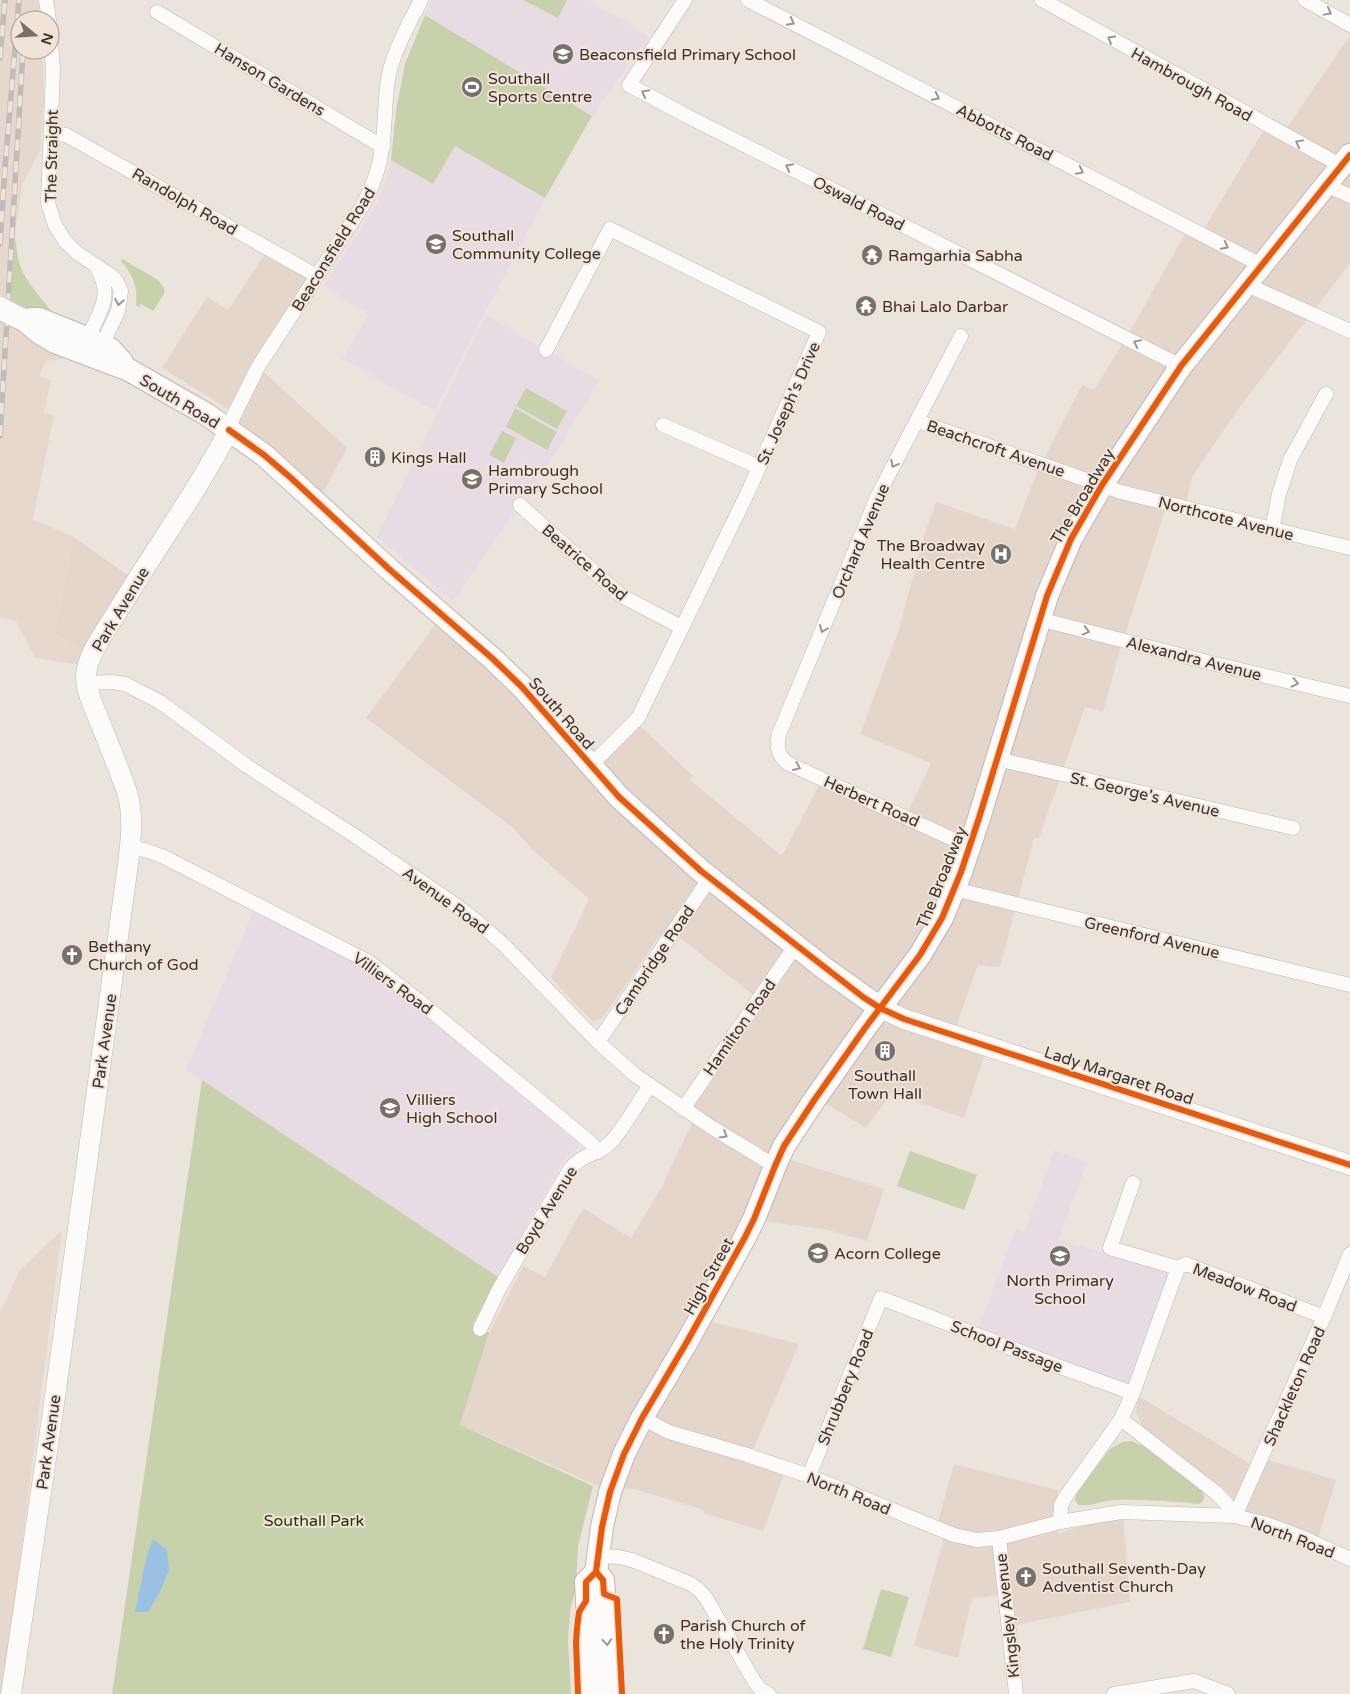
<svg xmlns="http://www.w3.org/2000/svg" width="1350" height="1694" font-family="'Varela Round',sans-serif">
  <rect width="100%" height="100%" fill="#ebe4dd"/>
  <g fill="#e5d6cc">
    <polygon points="1350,35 1350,263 1239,408 1192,477 1186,506 1167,504 1120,650 1103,712 1085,707 1039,838 1034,838 1000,967 978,965 953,1035 987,1047 964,1118 892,1093 866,1128 820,1100 781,1157 884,1189 867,1241 825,1229 757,1221 705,1320 799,1344 753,1450 789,1461 763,1531 703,1513 704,1510 634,1489 596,1485 460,1425 489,1333 523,1266 545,1277 583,1208 631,1238 661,1188 695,1117 683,1109 757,998 679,937 666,940 660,935 602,1019 592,1021 551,978 589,899 534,851 511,826 366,718 441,617 592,767 637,723 693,776 690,780 782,856 822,780 906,816 931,763 860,734 898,632 924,536 936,502 1015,529 1037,472 1082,385 1094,390 1125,340 1189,227 1201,234 1266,126 1282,135"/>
    <polygon points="266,252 311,278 256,365 347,448 318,502 229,430 236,414 162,368 207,297 228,310"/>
    <polygon points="73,537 135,580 89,656 55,634"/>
    <polygon points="1137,1395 1257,1468 1262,1458 1336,1480 1317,1541 1241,1515 1231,1496 1218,1484 1187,1462 1142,1426 1136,1413"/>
    <polygon points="954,1464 1058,1490 1059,1533 1123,1513 1130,1602 1011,1626 1007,1595 972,1598 958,1658 914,1646 945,1534 936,1529"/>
  </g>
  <g fill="#e6d8cc">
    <polygon points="0,0 38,0 40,20 20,20 20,50 43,50 44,99 40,150 23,183 17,220 12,261 11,314 14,329 63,354 61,359 46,361 39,376 51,380 44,413 54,415 33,519 73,537 55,634 89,656 88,666 35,658 16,621 0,618"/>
    <polygon points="62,1230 3,1694 0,1694 0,1313 20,1270"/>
  </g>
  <g fill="#e8dce4">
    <polygon points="432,0 589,0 649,36 592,116 424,14"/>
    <polygon points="455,146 545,198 434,411 342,359 369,314 323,286 376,206 388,176 391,160 433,184"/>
    <polygon points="486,315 599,380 556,453 453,601 377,537"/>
    <polygon points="253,912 324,946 359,965 389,984 581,1145 563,1161 498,1277 186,1070"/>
    <polygon points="1054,1150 1087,1162 1059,1240 1170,1271 1128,1383 1031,1350 978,1330 1016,1228 1025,1231"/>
  </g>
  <g fill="#c7d1ac">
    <polygon points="523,0 567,0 558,18"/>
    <polygon points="425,15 592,116 545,198 455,146 433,184 391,160 396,111 405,64"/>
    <path d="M15 237C17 248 17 258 21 268 28 285 51 310 63 325L11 300 12 261Z"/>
    <path d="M122 259 158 280 164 288V294L153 311 141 304 139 307 136 305C138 287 133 275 121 261Z"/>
    <polygon points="526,388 567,411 557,429 516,406"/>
    <polygon points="515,408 557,432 547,450 506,427"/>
    <polygon points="502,431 516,438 504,463 489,455"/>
    <polygon points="202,1080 498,1277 473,1324 489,1333 460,1425 593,1486 578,1546 576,1588 570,1610 568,1642 571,1694 112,1694"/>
    <polygon points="910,1151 977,1175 964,1210 897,1186"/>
    <path d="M1132 1441 1143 1446 1201 1490 1204 1496 1203 1501 1199 1504C1170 1501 1141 1499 1113 1500 1101 1501 1090 1507 1078 1505L1075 1500 1076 1494 1110 1449 1122 1442Z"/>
    <polygon points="881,1589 909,1597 891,1657 863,1649"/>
  </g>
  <polygon fill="#9ac0e3" points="153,1539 167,1550 169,1570 159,1594 148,1612 135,1612 147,1555"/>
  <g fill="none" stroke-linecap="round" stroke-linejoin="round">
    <g stroke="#beb9b3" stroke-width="15">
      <g id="street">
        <polyline points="46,0 49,20"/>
        <polyline points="685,0 629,85 687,116 1181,366"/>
        <polyline points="748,0 1261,265"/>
        <polyline points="1042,0 1342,166"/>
        <polyline points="1305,0 1350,25"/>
        <polyline points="157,12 383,147"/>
        <polyline points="50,27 53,70 48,203 55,225 65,241 77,253 112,276 117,282 121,291 118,311 104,341 104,346"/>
        <polyline points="51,133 66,135 317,276"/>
        <polyline points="1326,185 1350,196"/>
        <polyline points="1245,284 1350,331"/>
        <path d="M961 336 878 495 779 734C776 748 778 756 789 764L970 847"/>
        <path d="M87 345C88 337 91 331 95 323 106 300 109 291 97 267"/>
        <polyline points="546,350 610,229 819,332 749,490 638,718 590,766"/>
        <polyline points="917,421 1121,492 1350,548"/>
        <polyline points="663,425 759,467"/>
        <path d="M229 430 234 415 258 367 363 205C373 186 380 168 382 147 386 123 384 99 389 74 395 48 409 24 421 0"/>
        <polyline points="520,505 620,595 681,627"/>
        <polyline points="1272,530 1279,494 1290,460 1326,394"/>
        <polyline points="1039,619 1215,664 1350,696"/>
        <polyline points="88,683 112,682 125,684 160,702 247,766 355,836 457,906 474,919 504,945 598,1042 635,1075 711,1127 775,1166"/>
        <polyline points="997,759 1293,828"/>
        <polyline points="130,848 145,850 164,857 369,962 418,1000 591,1143 598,1152"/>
        <polyline points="954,889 1350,985"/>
        <polyline points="598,1042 710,878"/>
        <polyline points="683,1109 796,945"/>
        <polyline points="1133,1183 1110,1248 1178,1268"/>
        <path d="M480 1329 499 1289 570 1169C580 1155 597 1155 609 1144 624 1129 637 1103 650 1086"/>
        <polyline points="642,1418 669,1432 747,1455 809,1476 954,1535 977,1540 999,1538 1060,1522 1121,1512 1235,1516 1267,1524 1304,1538 1350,1559"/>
        <polyline points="1121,1419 1215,1492 1226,1503 1235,1516"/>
        <polyline points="809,1476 881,1298 1063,1368 1133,1393"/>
        <polyline points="1235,1516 1324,1317 1350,1254"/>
        <polyline points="1060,1522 1061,1505 1066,1496 1121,1419 1133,1393 1178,1268 1186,1264 1324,1317"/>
        <polyline points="999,1538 1016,1694"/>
        <polyline points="597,1556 619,1557 632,1560 691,1584 699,1590 706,1598 754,1681 761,1690 769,1694"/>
        <polyline points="1114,1694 1194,1681 1228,1694"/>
      </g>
    </g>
    <g stroke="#beb9b3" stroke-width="21">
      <g id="secondary">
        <polyline points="880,1008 904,1019 1350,1165"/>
        <path d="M11 1694 53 1411 128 864C131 839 134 816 127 792 119 769 110 747 101 725 96 711 86 693 86 677 86 655 108 628 119 609 155 549 197 492 229 430"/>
      </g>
    </g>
    <g stroke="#beb9b3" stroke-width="24">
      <g id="primary">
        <polyline points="11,314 24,320 40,333 55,342 129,370 206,414 264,455 389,569 493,659 522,687 619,797 701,871 824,968 880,1008"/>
        <polyline points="31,319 39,319 96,342 110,349 122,362"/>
        <polyline points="596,1572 602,1527 610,1492 624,1454 642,1418 688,1340 744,1239 754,1219 775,1166 784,1146 815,1099 865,1028 920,955 942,918 961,872 979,818 1047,596 1071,539 1102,485 1181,366 1350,155"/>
        <polyline points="596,1572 603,1580 611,1694"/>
        <polyline points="592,1694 586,1582 596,1572"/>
      </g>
    </g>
    <use href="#street" stroke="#fcfbfa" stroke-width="14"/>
    <use href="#secondary" stroke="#fcfbfa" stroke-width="20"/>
    <use href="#primary" stroke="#fcfbfa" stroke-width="22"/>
    <g stroke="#bfbdbc" stroke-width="5.5">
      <g id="rail">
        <polyline points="0,58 5,0"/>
        <polyline points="0,244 5,168 19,0"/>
        <polyline points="0,436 23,50"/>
      </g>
    </g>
    <use href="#rail" stroke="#f1e3d7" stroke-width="4" stroke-dasharray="11" stroke-linecap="butt"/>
    <g stroke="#beb9b3" stroke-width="24" stroke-linecap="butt">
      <polyline id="primary-bridge" points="0,308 11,314"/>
    </g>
    <use href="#primary-bridge" stroke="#fcfbfa" stroke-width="22"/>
    <g stroke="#f1e3d7" stroke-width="9">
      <g id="cycleway">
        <polyline points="229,430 264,455 291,478 389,569 493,659 522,687 619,797 701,871 863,997 880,1008 904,1019 1350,1165"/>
        <polyline points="596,1572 602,1527 610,1492 624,1454 642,1418 688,1340 744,1239 754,1219 775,1166 784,1146 815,1099 865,1028 920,955 942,918 961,872 979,818 1047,596 1071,539 1102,485 1181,366 1350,155"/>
        <polyline points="596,1572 603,1580 604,1594 617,1599 622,1694"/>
        <polyline points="578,1694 576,1642 577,1628 579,1612 586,1601 586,1582 596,1572"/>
      </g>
    </g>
    <use href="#cycleway" stroke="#e8590c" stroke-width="6"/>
  </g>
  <defs><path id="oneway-chevron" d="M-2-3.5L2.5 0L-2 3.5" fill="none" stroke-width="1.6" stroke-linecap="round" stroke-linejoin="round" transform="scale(1.25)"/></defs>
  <g stroke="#9a9794">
    <use href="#oneway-chevron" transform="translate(1328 12) rotate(29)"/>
    <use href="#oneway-chevron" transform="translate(791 22) rotate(27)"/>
    <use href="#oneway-chevron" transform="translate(1111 39) rotate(-150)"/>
    <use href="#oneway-chevron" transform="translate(645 93) rotate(-152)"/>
    <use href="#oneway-chevron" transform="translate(936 97) rotate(27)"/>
    <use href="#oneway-chevron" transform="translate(1299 143) rotate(-151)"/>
    <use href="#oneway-chevron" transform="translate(789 167) rotate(-153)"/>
    <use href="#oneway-chevron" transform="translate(1080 171) rotate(27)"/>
    <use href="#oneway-chevron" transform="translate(1225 246) rotate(27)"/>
    <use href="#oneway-chevron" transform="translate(119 302) rotate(100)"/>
    <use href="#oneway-chevron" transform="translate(1137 343) rotate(-153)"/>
    <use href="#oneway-chevron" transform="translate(894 464) rotate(118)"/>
    <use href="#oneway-chevron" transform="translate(823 629) rotate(113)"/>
    <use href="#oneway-chevron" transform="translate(1086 631) rotate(15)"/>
    <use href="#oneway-chevron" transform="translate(1295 683) rotate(13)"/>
    <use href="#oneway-chevron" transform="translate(797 767) rotate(24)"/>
    <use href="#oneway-chevron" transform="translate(724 1135) rotate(31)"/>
    <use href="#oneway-chevron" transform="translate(607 1642) rotate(86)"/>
  </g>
  <defs>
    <g id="school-disc" transform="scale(1.125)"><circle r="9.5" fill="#77716b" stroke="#f1e3d7"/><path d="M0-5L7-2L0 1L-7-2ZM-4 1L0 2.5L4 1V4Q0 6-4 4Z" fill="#fff"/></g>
    <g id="stadium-disc" transform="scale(1.125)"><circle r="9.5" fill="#77716b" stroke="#f1e3d7"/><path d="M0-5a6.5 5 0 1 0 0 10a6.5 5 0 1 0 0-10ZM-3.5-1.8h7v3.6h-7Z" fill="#fff"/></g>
    <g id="university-disc" transform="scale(1.125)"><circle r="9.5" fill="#77716b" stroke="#f1e3d7"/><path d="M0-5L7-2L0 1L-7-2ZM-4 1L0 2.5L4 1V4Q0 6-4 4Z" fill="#fff"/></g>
    <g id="temple-disc" transform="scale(1.125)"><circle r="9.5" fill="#77716b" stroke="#f1e3d7"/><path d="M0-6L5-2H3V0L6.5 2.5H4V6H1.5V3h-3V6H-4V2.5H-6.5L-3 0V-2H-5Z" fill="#fff"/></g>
    <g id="building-disc" transform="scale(1.125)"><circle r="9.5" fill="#77716b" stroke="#f1e3d7"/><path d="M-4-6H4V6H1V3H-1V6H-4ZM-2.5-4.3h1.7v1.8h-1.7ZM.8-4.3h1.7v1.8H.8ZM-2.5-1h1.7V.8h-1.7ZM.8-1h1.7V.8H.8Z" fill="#fff"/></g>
    <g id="hospital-disc" transform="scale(1.125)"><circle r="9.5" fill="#77716b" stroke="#f1e3d7"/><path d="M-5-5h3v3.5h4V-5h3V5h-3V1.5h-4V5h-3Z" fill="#fff"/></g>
    <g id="church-disc" transform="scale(1.125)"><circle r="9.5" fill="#77716b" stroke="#f1e3d7"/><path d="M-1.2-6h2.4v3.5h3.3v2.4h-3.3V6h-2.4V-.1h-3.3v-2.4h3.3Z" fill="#fff"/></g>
  </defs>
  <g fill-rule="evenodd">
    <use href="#school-disc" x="563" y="54"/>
    <use href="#stadium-disc" x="472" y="87"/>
    <use href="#university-disc" x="436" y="244"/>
    <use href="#temple-disc" x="872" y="255"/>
    <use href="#temple-disc" x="866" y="306"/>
    <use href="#building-disc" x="375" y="457"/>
    <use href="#school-disc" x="472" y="479"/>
    <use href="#hospital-disc" x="1001" y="554"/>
    <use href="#church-disc" x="72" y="955"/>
    <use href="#building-disc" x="885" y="1051"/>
    <use href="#school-disc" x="390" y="1108"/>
    <use href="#university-disc" x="818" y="1253"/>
    <use href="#school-disc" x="1060" y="1256"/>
    <use href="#church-disc" x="1026" y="1577"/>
    <use href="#church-disc" x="664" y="1634"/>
  </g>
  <g text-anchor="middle" stroke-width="4" stroke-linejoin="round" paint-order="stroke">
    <g font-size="16" fill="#38332e" stroke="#f1e3d7" text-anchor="start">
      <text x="579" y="60">Beaconsfield Primary School</text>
      <text x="488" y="84">Southall<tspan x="488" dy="18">Sports Centre</tspan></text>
      <text x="452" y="241">Southall<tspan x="452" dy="18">Community College</tspan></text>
      <text x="888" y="261">Ramgarhia Sabha</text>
      <text x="882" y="312">Bhai Lalo Darbar</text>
      <text x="391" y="463">Kings Hall</text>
      <text x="488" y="476">Hambrough<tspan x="488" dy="18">Primary School</tspan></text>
      <text x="985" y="551" text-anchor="end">The Broadway<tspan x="985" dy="18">Health Centre</tspan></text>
      <text x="88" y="952">Bethany<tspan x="88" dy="18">Church of God</tspan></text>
      <text x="885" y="1081" text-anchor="middle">Southall<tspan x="885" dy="18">Town Hall</tspan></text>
      <text x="406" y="1105">Villiers<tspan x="406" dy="18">High School</tspan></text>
      <text x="834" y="1259">Acorn College</text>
      <text x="1060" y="1286" text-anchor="middle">North Primary<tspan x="1060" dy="18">School</tspan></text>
      <text x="1042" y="1574">Southall Seventh-Day<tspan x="1042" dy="18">Adventist Church</tspan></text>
      <text x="680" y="1631">Parish Church of<tspan x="680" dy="18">the Holy Trinity</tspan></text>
    </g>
    <g font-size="16" fill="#38332e" stroke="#f1e3d7">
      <text transform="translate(270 79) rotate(31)" y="6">Hanson Gardens</text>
      <text transform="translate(1192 84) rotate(29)" y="6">Hambrough Road</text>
      <text transform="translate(1005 132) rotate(27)" y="6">Abbotts Road</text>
      <text transform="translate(51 156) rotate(-89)" y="6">The Straight</text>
      <text transform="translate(185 201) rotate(30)" y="6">Randolph Road</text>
      <text transform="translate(859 203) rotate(27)" y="6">Oswald Road</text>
      <text transform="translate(333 249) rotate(-58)" y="6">Beaconsfield Road</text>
      <text transform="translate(180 401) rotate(31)" y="6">South Road</text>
      <text transform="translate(788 403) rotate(-66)" y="6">St. Joseph's Drive</text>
      <text transform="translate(996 448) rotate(19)" y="6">Beachcroft Avenue</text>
      <text transform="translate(1082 496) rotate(-59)" y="6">The Broadway</text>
      <text transform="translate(1226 518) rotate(14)" y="6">Northcote Avenue</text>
      <text transform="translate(860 541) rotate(-67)" y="6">Orchard Avenue</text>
      <text transform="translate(585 562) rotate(41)" y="6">Beatrice Road</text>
      <text transform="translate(120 609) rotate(-59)" y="6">Park Avenue</text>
      <text transform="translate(1194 658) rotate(14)" y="6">Alexandra Avenue</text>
      <text transform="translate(562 713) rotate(49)" y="6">South Road</text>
      <text transform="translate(1145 794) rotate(13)" y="6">St. George's Avenue</text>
      <text transform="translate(872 801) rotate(24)" y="6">Herbert Road</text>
      <text transform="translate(941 877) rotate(-68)" y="6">The Broadway</text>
      <text transform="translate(446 900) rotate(36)" y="6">Avenue Road</text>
      <text transform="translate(1152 937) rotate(13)" y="6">Greenford Avenue</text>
      <text transform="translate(654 960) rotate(-56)" y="6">Cambridge Road</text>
      <text transform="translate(393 983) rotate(36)" y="6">Villiers Road</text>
      <text transform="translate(739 1027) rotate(-55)" y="6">Hamilton Road</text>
      <text transform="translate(104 1041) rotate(-82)" y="6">Park Avenue</text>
      <text transform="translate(1119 1075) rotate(18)" y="6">Lady Margaret Road</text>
      <text transform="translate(546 1210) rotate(-58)" y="6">Boyd Avenue</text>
      <text transform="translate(708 1276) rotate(-61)" y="6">High Street</text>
      <text transform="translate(1245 1287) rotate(21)" y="6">Meadow Road</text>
      <text transform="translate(1007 1346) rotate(21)" y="6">School Passage</text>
      <text transform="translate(1294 1386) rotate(-66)" y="6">Shackleton Road</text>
      <text transform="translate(845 1387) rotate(-68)" y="6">Shrubbery Road</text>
      <text transform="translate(48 1442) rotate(-82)" y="6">Park Avenue</text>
      <text transform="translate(849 1493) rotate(22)" y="6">North Road</text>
      <text transform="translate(1293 1537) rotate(21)" y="6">North Road</text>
      <text transform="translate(1007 1616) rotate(-96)" y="6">Kingsley Avenue</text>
    </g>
    <g font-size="16" fill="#273703" stroke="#f1e3d7">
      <text x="314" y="1526">Southall Park</text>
    </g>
  </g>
  <g transform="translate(35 35) rotate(108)"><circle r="24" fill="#f1e3d7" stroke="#a79d93"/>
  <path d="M0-4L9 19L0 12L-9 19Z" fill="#77716b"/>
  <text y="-8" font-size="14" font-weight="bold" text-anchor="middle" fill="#38332e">N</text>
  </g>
</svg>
